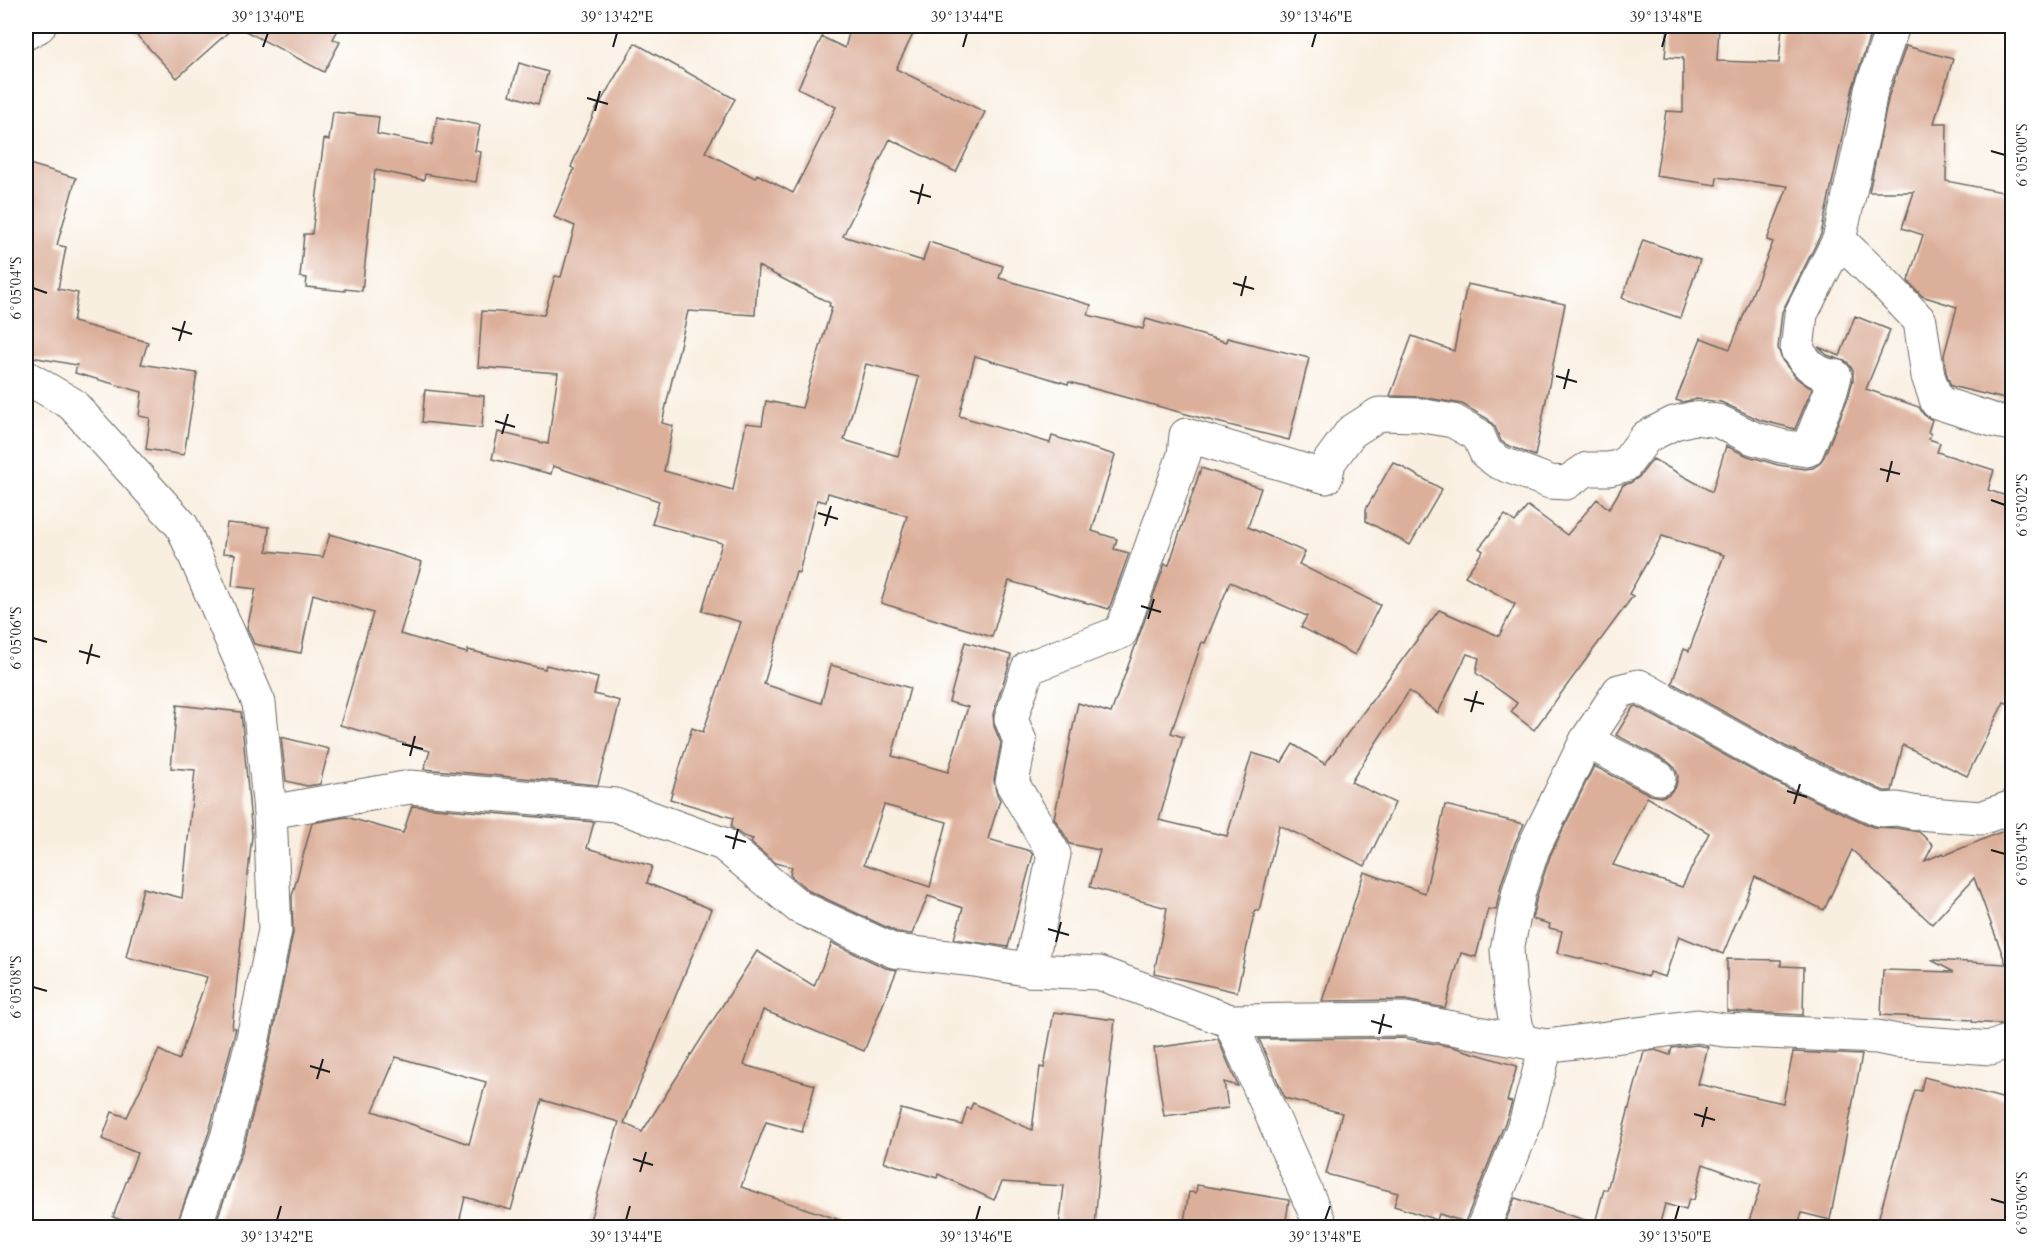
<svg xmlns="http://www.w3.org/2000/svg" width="2038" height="1253" font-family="Cardo,serif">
  <rect width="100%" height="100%" fill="#fff"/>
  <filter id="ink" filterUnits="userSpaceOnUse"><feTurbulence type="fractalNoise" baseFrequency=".0167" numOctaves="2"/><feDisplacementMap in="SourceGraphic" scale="12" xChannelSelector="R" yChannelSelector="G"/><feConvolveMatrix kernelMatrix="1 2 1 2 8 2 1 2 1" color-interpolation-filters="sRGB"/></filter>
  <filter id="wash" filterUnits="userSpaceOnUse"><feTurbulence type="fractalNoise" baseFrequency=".008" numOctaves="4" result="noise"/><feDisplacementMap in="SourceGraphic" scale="24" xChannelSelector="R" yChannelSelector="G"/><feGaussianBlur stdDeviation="1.35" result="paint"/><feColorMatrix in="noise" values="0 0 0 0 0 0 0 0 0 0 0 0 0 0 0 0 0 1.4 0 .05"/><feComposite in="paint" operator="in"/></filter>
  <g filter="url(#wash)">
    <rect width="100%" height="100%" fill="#f9efe1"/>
    <g id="blocks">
      <g fill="#dcaf9a" fill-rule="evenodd">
        <polygon points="128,26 235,26 177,78"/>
        <polygon points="236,26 340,26 333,39 340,42 324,72"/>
        <path d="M851 26H917L896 69 985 112 956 172 890 139 843 236 923 261 929 242 1003 266 999 278 1091 305 1088 315 1143 329 1146 319 1226 342 1227 338 1309 358 1289 440 1201 418 1069 382 1068 384 975 356 959 416 1050 443 1052 436 1115 455 1092 531 1117 539 1114 549 1129 553 1109 609 1009 581 992 637 881 603 907 516 828 493 826 502 817 500 799 573 796 572 764 684 821 703 831 665 910 688 892 756 948 772 968 707 949 702 965 642 1011 655 1008 668 993 714 994 726 1001 743 994 780 996 792 1000 800 988 839 1030 851 1033 855 1008 947 954 939 963 908 928 896 912 934 899 933 809 891 790 875 792 867 775 863 751 843 753 839 743 836 731 827 733 818 670 799 692 728 703 732 741 622 702 611 722 543 652 524 659 501 553 466 551 474 492 459 498 432 548 444 558 373 478 367 482 311 544 315 555 276 561 277 575 226 554 217 574 169 571 167 594 113 635 43 735 99 705 152 755 178 757 174 793 193 836 107 798 88 822 37 845 48ZM758 266 830 303 829 306 832 307 802 408 766 401 762 425 746 423 733 490 664 471 673 426 662 423 688 311 755 315ZM866 364 919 377 898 456 844 440ZM884 805 947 822 930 887 864 864Z"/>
        <polygon points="1668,26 1719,26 1717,61 1779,63 1782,26 1867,26 1866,34 1870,35 1853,87 1821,234 1782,312 1778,348 1782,360 1796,378 1812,389 1795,429 1760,420 1721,402 1696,399 1682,402 1676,400 1701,338 1730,349 1773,242 1767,240 1788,186 1717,177 1716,185 1656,176 1666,111 1683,112 1683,58 1665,57"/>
        <polygon points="1906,46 1953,59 1934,123 1947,123 1946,181 2013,194 2013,401 1951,386 1946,372 1944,355 1957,307 1922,296 1908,281 1923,235 1902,228 1914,192 1869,192 1889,95"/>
        <polygon points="519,63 548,72 538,104 510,95"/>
        <polygon points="333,112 379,117 377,134 432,145 437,117 480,125 475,151 481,152 476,182 425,174 424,180 375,170 362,291 345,289 345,291 306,287 307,278 300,277 304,234 312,234 324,139 329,140"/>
        <polygon points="26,163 76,178 57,245 66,247 58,289 78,293 73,322 148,342 141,364 197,373 184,455 146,449 150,418 139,416 142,392 75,373 77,365 26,356"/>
        <polygon points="1643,240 1700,260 1680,318 1622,298"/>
        <polygon points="1467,284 1565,304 1535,456 1507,445 1501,441 1495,427 1488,419 1462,404 1422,397 1390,396 1412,336 1454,351"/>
        <polygon points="1855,316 1890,330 1866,389 1919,407 1924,415 1932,420 1928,432 1931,434 1929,439 1940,443 1937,452 1994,470 1988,490 2013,498 2013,705 2004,702 1967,776 1903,745 1892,791 1884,791 1785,746 1672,683 1684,649 1689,651 1724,555 1662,536 1629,594 1633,596 1534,730 1511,712 1517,703 1476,673 1479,658 1467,654 1438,713 1409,691 1351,782 1395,803 1365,866 1279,825 1259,911 1255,910 1237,992 1154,973 1167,908 1090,887 1100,850 1070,844 1054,818 1078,703 1111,713 1165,564 1169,565 1201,468 1261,488 1248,527 1305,552 1299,564 1380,605 1355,655 1301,627 1307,616 1230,582 1205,643 1202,642 1171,733 1183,737 1159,820 1227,836 1252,753 1282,762 1293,744 1325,764 1439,610 1499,636 1515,604 1465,576 1483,551 1479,548 1505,515 1515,522 1528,506 1567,535 1597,499 1609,509 1623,485 1630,483 1639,477 1653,459 1712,492 1726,446 1748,456 1778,465 1805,469 1813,468 1819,464 1824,457 1848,398 1853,380 1853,370 1847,362 1827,355 1818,347 1840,356"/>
        <polygon points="425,390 484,396 482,428 422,422"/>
        <polygon points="1393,462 1442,489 1410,545 1366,521 1366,509"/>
        <polygon points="227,523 269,527 267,551 323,557 330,534 422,562 400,634 467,653 468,650 545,669 546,665 598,678 594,694 620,701 598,785 424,769 430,751 340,725 373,613 313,594 301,653 254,644 247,628 256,589 232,586 235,554 223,553"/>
        <polygon points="177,705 241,712 252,835 232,1028 236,1028 209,1132 176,1227 141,1227 113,1217 137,1153 102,1139 112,1112 127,1117 159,1050 179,1060 207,977 126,957 143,888 182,898 195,770 171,768"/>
        <path d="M1636 706 1768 779 1873 827 1896 828 1919 832 1933 845 1925 861 1943 853 1945 855 2013 827V1022L2001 1024 1972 1022V1020L1881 1015 1883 970 1954 972 1931 960 2006 964 1974 878 1932 924 1852 850 1824 910 1755 877 1723 954 1679 936 1665 977 1649 972 1648 977 1620 968 1557 953 1562 931 1549 928 1550 924 1532 919 1537 896 1550 856 1594 766 1651 795 1661 797 1669 794 1676 786 1678 776 1675 768 1668 762 1616 735 1633 707ZM1647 797 1709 833 1682 887 1613 865Z"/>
        <polygon points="281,737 329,749 320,784 307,786 286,781"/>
        <polygon points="1445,805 1524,824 1515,843 1501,885 1496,910 1488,909 1476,957 1461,953 1445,1008 1405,1000 1322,1001 1364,872 1425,893"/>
        <path d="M412 806 594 822 587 848 652 866 647 883 711 909 624 1123 642 1132 757 951 814 986 832 943 886 968 897 970 864 1051 763 1010 744 1065 815 1085 802 1132 766 1122 741 1187 846 1222 845 1227H588L619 1122 542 1100 511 1210 465 1197 458 1227H214L245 1143 271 1042 293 933 292 896 312 823 346 817 403 833ZM396 1057 486 1082 469 1144 373 1111Z"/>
        <polygon points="1727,959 1781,960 1781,966 1804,967 1803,1015 1727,1011"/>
        <polygon points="1054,1012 1115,1020 1101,1146 1095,1227 1059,1227 1064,1186 1002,1182 994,1200 938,1174 937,1178 884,1162 901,1109 962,1125 967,1108 970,1109 973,1103 1032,1130 1040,1067 1044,1068"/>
        <polygon points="1403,1038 1453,1047 1517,1066 1507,1101 1512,1102 1508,1115 1465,1222 1439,1214 1437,1220 1394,1206 1398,1193 1326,1174 1342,1113 1285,1098 1259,1039"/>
        <polygon points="1218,1039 1238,1086 1224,1082 1228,1108 1164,1116 1154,1048"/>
        <polygon points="1697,1045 1708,1047 1698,1084 1783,1103 1793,1052 1862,1055 1830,1220 1802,1213 1797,1227 1747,1227 1761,1185 1703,1164 1694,1200 1689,1199 1686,1210 1665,1204 1659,1227 1594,1227 1604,1189 1607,1190 1644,1052 1655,1050 1670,1055 1672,1048"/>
        <polygon points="1924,1077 2013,1101 2013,1227 1876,1227 1915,1090 1921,1091"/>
        <polygon points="1197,1185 1289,1200 1285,1227 1183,1227 1189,1192 1196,1193"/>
        <polygon points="1515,1198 1588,1221 1587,1227 1503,1227"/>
      </g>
    </g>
  </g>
  <g filter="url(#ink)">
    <use href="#blocks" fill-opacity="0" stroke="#696661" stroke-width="1.5"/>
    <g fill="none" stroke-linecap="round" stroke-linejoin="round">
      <g stroke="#696661" stroke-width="35">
        <g id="street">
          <polyline points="26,33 39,26"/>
          <polyline points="1839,240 1888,287 1920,321 1928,376 1937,402 1996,421 2012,424"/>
          <polyline points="26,377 72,404 182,526 259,703 270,812 275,930 253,1038 227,1138 194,1228"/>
          <polyline points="1659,778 1586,741 1619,691 1639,686 1777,763 1881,810 1897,809 1917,813 1981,818 2012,807"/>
          <polyline points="270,812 410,787 615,805 723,844 799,907 894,951 975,960 1030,970 1099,973 1230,1021 1405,1019 1546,1046 1697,1026 1724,1030 1877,1037 1897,1041 1991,1048 2012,1040"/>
          <path d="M1030 970 1054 854 1012 783 1020 741 1011 719 1028 668 1121 632 1184 455 1186 435 1326 477 1329 462 1351 432 1379 414 1419 415 1453 421 1478 435 1486 453 1498 462 1550 482 1566 483 1587 469H1609L1625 465 1646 437 1674 423 1694 418 1718 421 1753 438 1781 446 1807 450 1831 391 1835 376C1816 375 1807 364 1797 350L1801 314 1839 240 1865 125 1871 90 1893 26"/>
          <polyline points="1230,1021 1322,1228"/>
          <polyline points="1519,1040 1510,990 1507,950 1519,891 1533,849 1586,741"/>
          <polyline points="1483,1228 1526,1121 1546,1046"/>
        </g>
      </g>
      <use href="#street" stroke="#fff" stroke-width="33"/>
    </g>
  </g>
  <path fill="none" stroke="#1c1c1c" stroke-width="2" d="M263 47 268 33M613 47 617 33M963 47 967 33M1312 47 1316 33M1662 47 1666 33M587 98 608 104M595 111 600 91M1991 151 2005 155M910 191 931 197M918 204 923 184M1233 283 1254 289M33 288 47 293M1241 296 1246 276M172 328 192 334M179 341 185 321M1556 376 1577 382M1564 389 1569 369M495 421 515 427M502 434 508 414M1880 469 1900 474M1887 482 1892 461M1991 500 2005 505M818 513 838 519M825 526 831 506M1141 606 1161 612M1148 619 1154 599M33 638 47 642M79 651 100 657M87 664 92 644M1464 699 1484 704M1471 712 1477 691M402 744 423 749M410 756 415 736M1787 791 1807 797M1794 804 1800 784M725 836 746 842M733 849 738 829M1991 850 2005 854M1048 929 1069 935M1056 942 1061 922M33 987 47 991M1371 1021 1392 1027M1379 1034 1384 1014M310 1066 330 1072M317 1079 323 1059M1694 1114 1715 1120M1702 1127 1707 1107M633 1159 653 1165M640 1172 646 1152M1991 1199 2005 1203M277 1220 281 1206M626 1220 630 1206M976 1220 980 1206M1325 1220 1330 1206M1675 1220 1679 1206"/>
  <rect width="2038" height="1253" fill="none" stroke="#fff" stroke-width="66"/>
  <rect x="33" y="33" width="1972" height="1187" fill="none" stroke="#1c1c1c" stroke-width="2"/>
  <g font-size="15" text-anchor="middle" fill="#1c1c1c">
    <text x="268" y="22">39°13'40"E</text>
    <text x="617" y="22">39°13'42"E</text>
    <text x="967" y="22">39°13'44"E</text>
    <text x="1316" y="22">39°13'46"E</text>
    <text x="1666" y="22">39°13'48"E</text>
    <text transform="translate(2022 155) rotate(-90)" y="5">6°05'00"S</text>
    <text transform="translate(16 288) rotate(-90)" y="5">6°05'04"S</text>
    <text transform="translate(2022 505) rotate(-90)" y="5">6°05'02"S</text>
    <text transform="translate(16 638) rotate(-90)" y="5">6°05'06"S</text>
    <text transform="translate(2022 854) rotate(-90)" y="5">6°05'04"S</text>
    <text transform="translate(16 987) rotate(-90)" y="5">6°05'08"S</text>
    <text transform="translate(2022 1203) rotate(-90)" y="5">6°05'06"S</text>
    <text x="277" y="1242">39°13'42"E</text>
    <text x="626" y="1242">39°13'44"E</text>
    <text x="976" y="1242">39°13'46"E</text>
    <text x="1325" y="1242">39°13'48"E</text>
    <text x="1675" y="1242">39°13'50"E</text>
  </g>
</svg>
